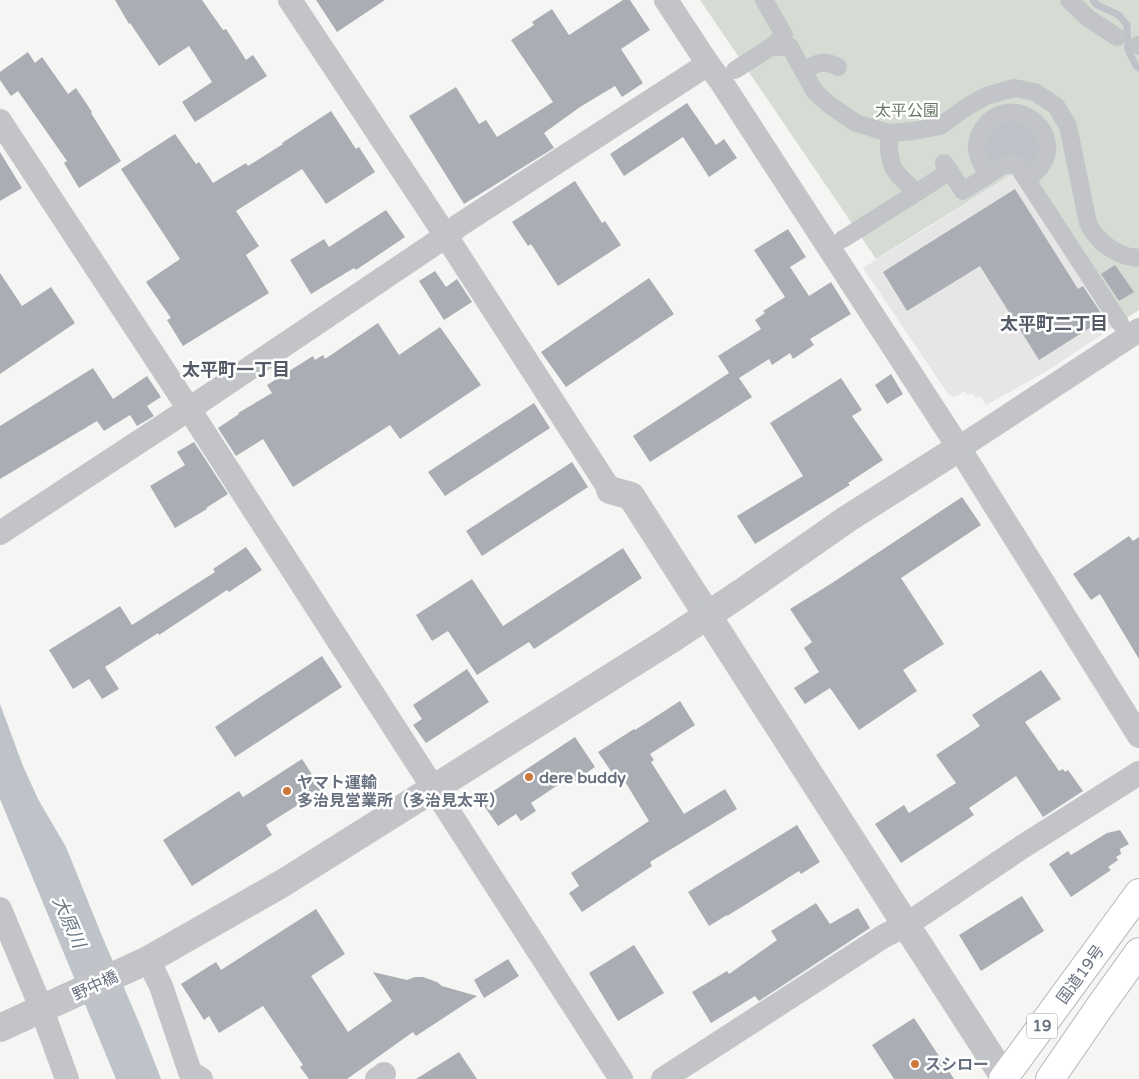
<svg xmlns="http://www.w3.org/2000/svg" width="1139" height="1079" font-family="'Varela Round','Noto Sans JP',sans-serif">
  <rect width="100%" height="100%" fill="#f5f5f3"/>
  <polygon fill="#e6e6e6" points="1017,172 1115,326 1047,371 986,405 980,396 976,398 972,393 967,395 965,391 954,397 948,394 863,268"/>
  <polygon fill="#d6dcd4" points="700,0 1139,0 1139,310 1115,326 1016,172 876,259"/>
  <g fill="#bec3c9">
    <polygon points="1004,120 1032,124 1042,148 1029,174 1019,161 1000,157 987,165 982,155 988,128"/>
    <polygon points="0,704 23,766 38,799 66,847 102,936 140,1025 161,1079 116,1079 0,799"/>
  </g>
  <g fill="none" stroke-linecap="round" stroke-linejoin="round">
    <polyline stroke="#bec3c9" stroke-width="7" points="1093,0 1097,5 1119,15 1127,25 1128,50 1136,66 1139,68"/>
  </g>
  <g fill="#aaaeb4">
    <polygon points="115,0 202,0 223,30 226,29 246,60 253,55 267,76 195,122 182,102 212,82 189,46 159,66 130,23 129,24"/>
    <polygon points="316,0 385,0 337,32"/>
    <polygon points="623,0 630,0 650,30 621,49 643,83 622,97 615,86 580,107 544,133 554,148 464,204 409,116 456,87 479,124 486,120 497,137 553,102 511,40 534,25 532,22 552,9 569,35"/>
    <polygon points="28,52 35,63 42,57 68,94 76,88 92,112 91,113 121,161 79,188 64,163 67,161 18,91 11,96 0,80 0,72"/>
    <polygon points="687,103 716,145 724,139 737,158 709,177 683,137 624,176 610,154"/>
    <polygon points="331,111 356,149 359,147 375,172 326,204 302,169 236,211 259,246 246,255 269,293 183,346 167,320 171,318 146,282 180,259 121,169 175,134 196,164 199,162 213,183 246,163 248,166 283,144 282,143"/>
    <polygon points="0,152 22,188 0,201"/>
    <polygon points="575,181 602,223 605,221 621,245 558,286 531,244 528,246 512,222"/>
    <polygon points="1015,189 1078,289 1083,286 1101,313 1095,316 1099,322 1039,360 980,266 907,311 883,272"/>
    <polygon points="386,210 405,237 356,270 354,268 311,294 290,260 324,239 329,247"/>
    <polygon points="788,229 806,257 790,267 809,296 831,282 851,314 810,339 814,345 793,359 790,353 772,365 769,359 739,378 752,397 650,462 633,436 729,373 718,356 761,329 755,320 765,313 763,311 785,297 754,250"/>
    <polygon points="1115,265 1134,292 1119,301 1101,274"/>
    <polygon points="435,271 446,287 457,279 472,302 444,320 419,281"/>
    <polygon points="0,273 22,306 51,287 75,323 0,374"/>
    <polygon points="649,278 674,314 566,387 541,352"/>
    <polygon points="378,323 399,355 440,327 481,385 400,439 390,425 293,487 263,439 236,456 218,428 239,414 238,413 272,393 267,385 313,356 315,360 323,355 325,359"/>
    <polygon points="93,368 113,399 147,376 161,397 147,406 154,416 137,426 130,415 104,431 97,421 0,479 0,426"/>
    <polygon points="891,374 903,394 887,404 875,385"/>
    <polygon points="841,378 862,410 852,416 883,460 848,483 850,485 755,544 737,516 803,476 770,423"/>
    <polygon points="534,403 550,428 445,496 428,472"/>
    <polygon points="194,442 228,494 206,508 207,509 175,528 150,486 185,465 177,452"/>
    <polygon points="572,462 588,487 482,556 466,531"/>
    <polygon points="962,497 981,525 901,578 944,644 903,670 917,691 859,730 830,688 805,704 794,688 819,672 804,648 812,642 790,609 832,583"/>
    <polygon points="1129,536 1133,541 1139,537 1139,659 1100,594 1091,600 1073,574"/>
    <polygon points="246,547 262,570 229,592 227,590 159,635 158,633 105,667 119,689 102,699 89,679 73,689 49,650 120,606 132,625 215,572 213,569"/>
    <polygon points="623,548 642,578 534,649 529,642 477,675 448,631 432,641 416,615 472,579 503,626"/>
    <polygon points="322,656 342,687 235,757 215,727"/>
    <polygon points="467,669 489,702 426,743 413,725 422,719 413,705"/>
    <polygon points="1041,670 1061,699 1025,722 1059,771 1063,769 1065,772 1068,770 1083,791 1043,817 1016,776 969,808 974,815 901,863 875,824 904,805 909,813 956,783 936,755 980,726 972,715"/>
    <polygon points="680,701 695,725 650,754 654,760 651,762 684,814 725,789 737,809 650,862 652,866 582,912 569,893 579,886 571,873 649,821 624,780 619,783 598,752 634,729 635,730"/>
    <polygon points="575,737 595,767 571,784 567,779 531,803 536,811 521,821 516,814 498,826 480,800"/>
    <polygon points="302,759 322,790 266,825 272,835 192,886 163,840 239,791 243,797"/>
    <polygon points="797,825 820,862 801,874 799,871 727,916 727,915 709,926 688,892"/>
    <polygon points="1120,830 1129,844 1120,849 1121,854 1116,857 1118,860 1108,867 1111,870 1071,897 1049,864 1068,851 1071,855 1107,833"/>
    <polygon points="1022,896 1044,931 981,971 959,935"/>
    <polygon points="816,903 830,924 858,908 870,928 759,1001 755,996 711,1023 692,992 727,971 729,974 777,940 771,931"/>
    <polygon points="316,909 345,954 311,976 348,1032 392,1001 373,972 407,980 415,977 423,977 437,982 442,986 477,996 416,1036 413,1032 347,1079 309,1079 300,1067 303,1065 263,1006 219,1033 209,1016 204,1020 181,984 216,962 221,970"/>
    <polygon points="634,945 664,993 618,1021 589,973"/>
    <polygon points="508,959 519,976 484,998 474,980"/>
    <polygon points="914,1018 954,1079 894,1079 872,1045"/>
    <polygon points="459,1052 477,1079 416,1079"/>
  </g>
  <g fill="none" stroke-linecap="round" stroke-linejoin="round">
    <g stroke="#b4b6ba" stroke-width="30">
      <g id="trunk">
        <polyline points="1003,1079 1139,893"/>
        <polyline points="1050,1079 1101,1005 1139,952"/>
      </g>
    </g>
    <g stroke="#c2c4c7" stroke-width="18">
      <polyline points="764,0 784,35 771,47"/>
      <polyline points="1069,0 1088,18 1117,37"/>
      <polyline points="1138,45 1139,46"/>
      <path d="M735 70 771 47H790L815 92 831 106 856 123 889 133 914 131 940 126 965 108 986 96 1014 88 1035 92 1056 106 1068 126 1088 223C1094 237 1108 249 1123 255 1128 257 1134 257 1139 258"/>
      <path d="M803 71C817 63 823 59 838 67"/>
      <path d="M889 133C889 146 888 161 896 172 902 180 910 186 916 193L950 171"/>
      <polyline points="944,163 963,191 1004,165 1017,165 1120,323"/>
      <path d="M985 170C978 159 974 146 980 134 1004 86 1067 128 1041 166 1039 169 1036 172 1033 175"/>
      <polyline points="843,239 916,193"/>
    </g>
    <g stroke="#c2c4c7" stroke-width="24">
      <polyline points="290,0 446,236 610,490"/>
      <polyline points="666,0 708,64 720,80 959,448 1139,736"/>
      <polyline points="0,121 189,409 621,1079"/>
      <polyline points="959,448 1139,330"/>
      <polyline points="0,533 189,409 446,236 458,226 708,64"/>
      <polyline points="0,909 42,1010 67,1079"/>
      <polyline points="148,960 161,986 190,1072 201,1079"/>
      <polyline points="377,1079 384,1074"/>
      <polyline points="663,1079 884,936 906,925 1022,847 1139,773"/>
    </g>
    <g stroke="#c2c4c7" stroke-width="28">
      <polyline points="610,490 631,496 906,925 1004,1077"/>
      <polyline points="0,1028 148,960 283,883 667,642 741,593 847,519 959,448"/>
    </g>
    <use href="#trunk" stroke="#fff" stroke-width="28"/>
  </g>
  <g fill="#cc773c" stroke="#fff" stroke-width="2">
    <circle cx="529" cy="777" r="5"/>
    <circle cx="287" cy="791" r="5"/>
    <circle cx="915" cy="1064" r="5"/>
  </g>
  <g text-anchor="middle" stroke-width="5" stroke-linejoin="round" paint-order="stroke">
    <rect fill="#fff" stroke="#959ca6" stroke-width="1" x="1027" y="1013.5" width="30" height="25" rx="4"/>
    <g font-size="15" font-weight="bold" fill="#687180">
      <text x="1042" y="1031">19</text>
    </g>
    <g font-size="16" fill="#677866" stroke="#fff">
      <text x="907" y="116">太平公園</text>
    </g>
    <g font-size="16" font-weight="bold" fill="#687180" stroke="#fff" text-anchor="start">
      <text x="539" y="783">dere buddy</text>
      <text x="297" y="788">ヤマト運輸<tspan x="297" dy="18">多治見営業所（多治見太平）</tspan></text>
      <text x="925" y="1070">スシロー</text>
    </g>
    <g font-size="16" fill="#687180" stroke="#fff">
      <text transform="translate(1080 974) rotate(-54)" y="6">国道19号</text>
      <text transform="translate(95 985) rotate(-25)" y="6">野中橋</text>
    </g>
    <g font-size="18" font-weight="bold" fill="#555b66" stroke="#fff">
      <text x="1054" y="330">太平町二丁目</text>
      <text x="236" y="376">太平町一丁目</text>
    </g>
    <g font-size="18" font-style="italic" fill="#697783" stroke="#fff">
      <text transform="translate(69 922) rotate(66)" y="6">大原川</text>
    </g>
  </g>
</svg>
